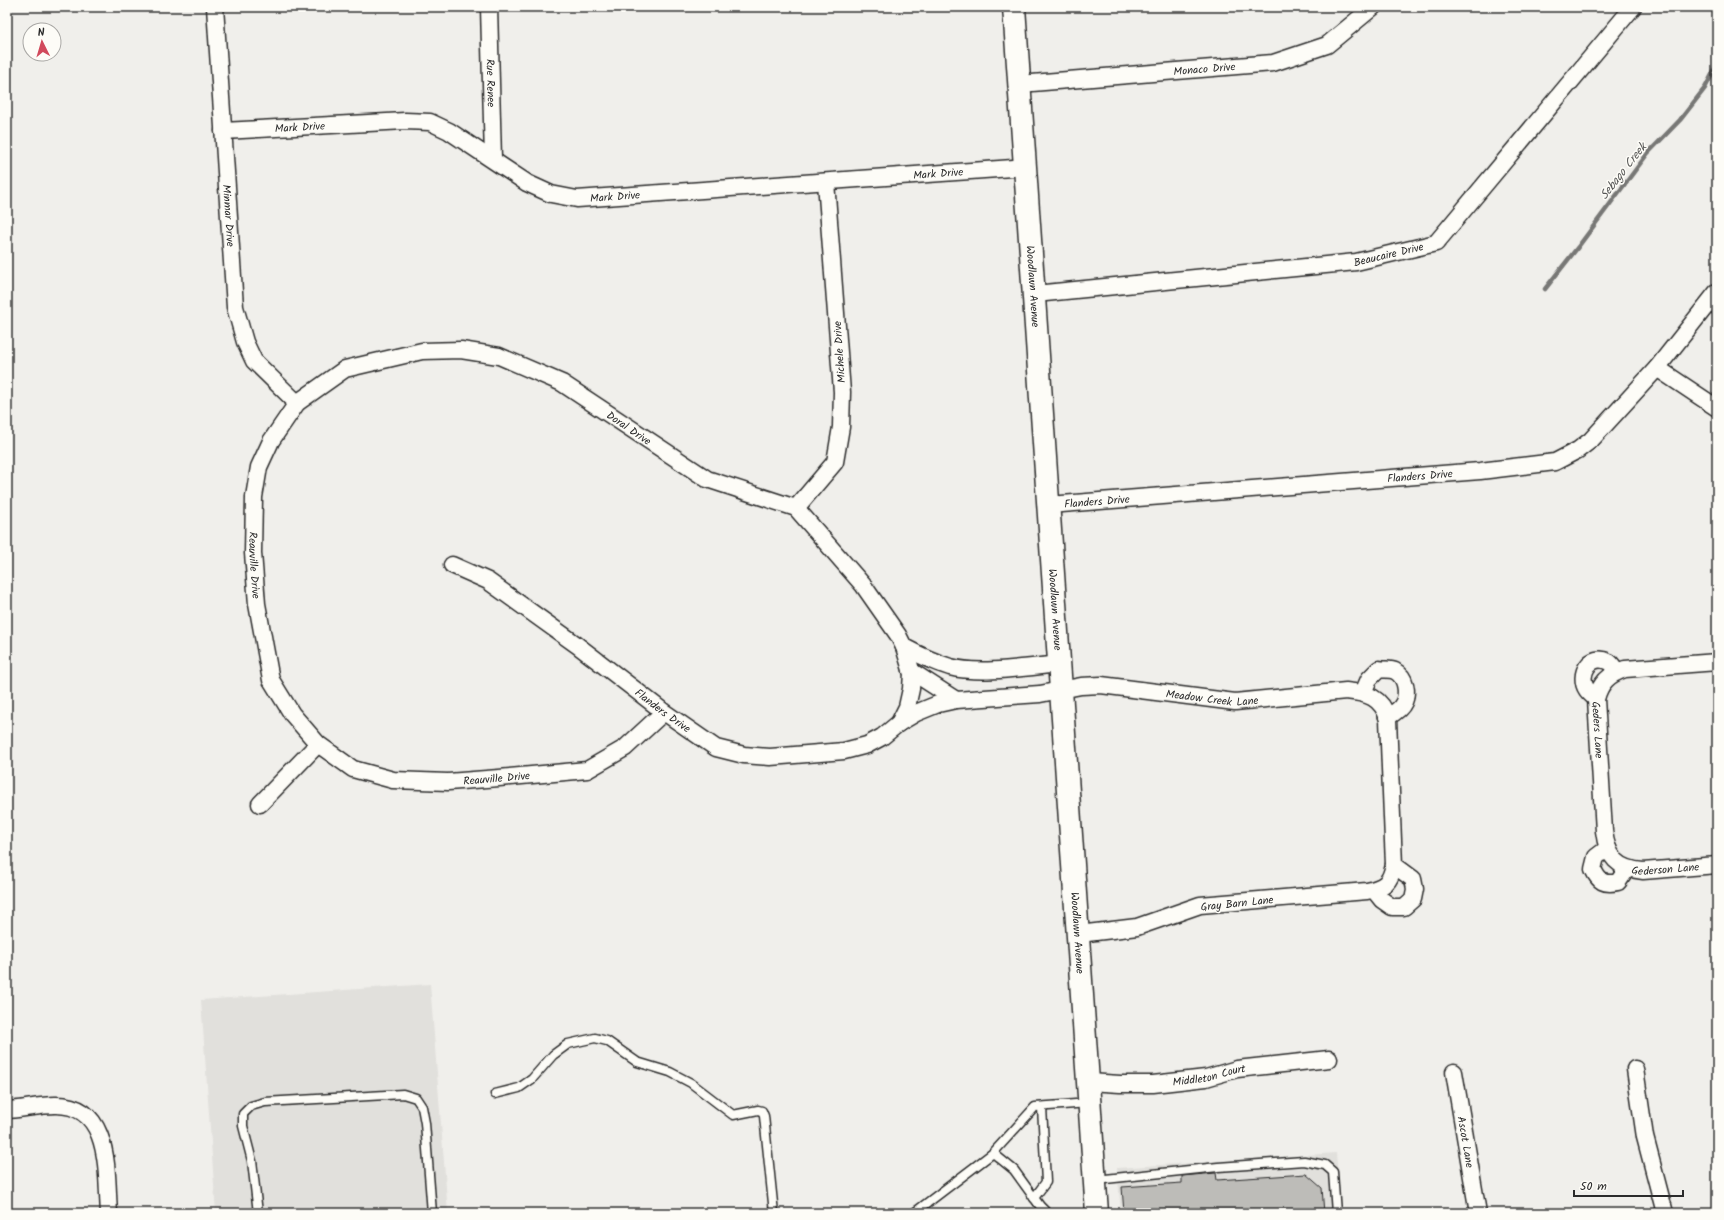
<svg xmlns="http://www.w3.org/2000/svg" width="1724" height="1220" font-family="Kalam,sans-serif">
  <rect width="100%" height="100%" fill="#f0efeb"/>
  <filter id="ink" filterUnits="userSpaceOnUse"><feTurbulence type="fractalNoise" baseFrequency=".025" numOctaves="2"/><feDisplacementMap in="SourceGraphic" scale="8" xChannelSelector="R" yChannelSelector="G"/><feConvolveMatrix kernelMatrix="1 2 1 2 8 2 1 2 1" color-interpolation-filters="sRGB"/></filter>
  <g filter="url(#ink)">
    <g fill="#e1e0dc">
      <polygon points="430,984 448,1213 216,1213 201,1000"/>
      <polygon points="1336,1153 1341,1213 1121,1213 1117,1168"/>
    </g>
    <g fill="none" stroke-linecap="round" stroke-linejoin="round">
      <polyline stroke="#777775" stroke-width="4.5" points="1545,289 1578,247 1648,153 1680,120 1705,88 1717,65"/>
    </g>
    <polygon fill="#bdbcb8" stroke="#2b2b2b" points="1216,1173 1217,1180 1306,1174 1322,1188 1324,1213 1124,1213 1122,1187 1182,1183 1182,1176"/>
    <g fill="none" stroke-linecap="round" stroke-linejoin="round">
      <g stroke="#2b2b2b" stroke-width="11">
        <g id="lane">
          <polyline points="495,1094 519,1088 532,1079 553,1055 568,1044 595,1038 607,1041 637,1062 670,1072 691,1083 733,1115 758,1110 762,1111 764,1116 774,1213"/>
          <polyline points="1096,1180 1218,1167 1304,1161 1325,1165 1333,1172 1336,1213"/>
          <polyline points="1034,1198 1046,1182 1042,1107"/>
          <polyline points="258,1213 252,1161 243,1126 243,1114 251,1106 265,1102 403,1094 416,1098 422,1107 425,1123 432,1213"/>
          <polyline points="914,1213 993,1153"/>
          <polyline points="1047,1213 1040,1206 1014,1170 993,1153 1035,1107 1089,1103"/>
        </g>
      </g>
      <g stroke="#2b2b2b" stroke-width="19">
        <g id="street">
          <path id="s1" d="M215 7 235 307 245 342 254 361 297 403"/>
          <path id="s2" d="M489 7 493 159"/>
          <path id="s3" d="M1020 84 1273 63 1327 45 1373 7"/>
          <path id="s4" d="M223 131 405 121 430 122 449 131 527 183 551 194 577 199 1026 167"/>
          <path id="s5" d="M1035 294 1356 262 1436 243 1633 7"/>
          <polyline points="1657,368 1717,408"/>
          <path id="s6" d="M1049 505 1480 471 1555 462 1578 450 1591 440 1657 368 1717 292"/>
          <polyline points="796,508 835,462 841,427 842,392 826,182"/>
          <path id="s7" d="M452 565 488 581 577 645 664 712 716 748 744 755 770 757 844 751 867 745 882 737 899 723 907 707 911 689 912 673 904 647 898 635 863 585 796 508 707 479 562 383 499 356 461 350 422 351 345 369 297 403 271 441 259 467 254 497 253 553 257 604 271 680 292 714 318 744 353 769 393 780 448 782 499 778 587 770 625 748 664 712"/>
          <path d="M904 647C919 655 934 662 950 667 980 675 1028 667 1060 664"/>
          <path id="s8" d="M1717 662 1625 669C1609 674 1600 683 1596 699L1604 831C1607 857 1618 869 1643 871L1717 865"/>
          <polyline points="911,671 956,700"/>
          <path d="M1363 693 1369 679 1379 669C1384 670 1391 669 1395 671 1406 677 1408 692 1404 702 1401 709 1393 714 1387 717"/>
          <path d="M1596 699C1593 696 1589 693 1587 690 1577 675 1590 652 1609 662 1612 664 1614 668 1617 671"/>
          <path id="s9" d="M899 723 916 713 938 704 956 700 1040 694 1081 686 1101 685 1235 702 1346 691C1367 693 1382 697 1388 719L1394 865C1390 883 1385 887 1367 891L1200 905 1137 927 1079 934"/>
          <polyline points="260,804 318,744"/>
          <path d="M1608 848 1596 857 1593 869C1599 882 1604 885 1618 882L1627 869"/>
          <polyline points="1374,890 1382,900 1392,907 1404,907 1413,899 1415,889 1413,879 1394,865"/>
          <polyline points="1635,1069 1645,1137 1665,1213"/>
          <path id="s10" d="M1454 1072 1478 1213"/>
          <path id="s11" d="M1089 1082 1120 1084H1153L1206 1078 1237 1069 1329 1059"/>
          <path d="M7 1110C23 1109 40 1105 55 1105 112 1104 106 1173 109 1213"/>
        </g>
      </g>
      <g stroke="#2b2b2b" stroke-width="25">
        <g id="secondary">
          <path id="s12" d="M1014 7 1097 1213"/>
        </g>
      </g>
      <use href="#lane" stroke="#fdfcf7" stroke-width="8"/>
      <use href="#street" stroke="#fdfcf7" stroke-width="16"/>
      <use href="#secondary" stroke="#fdfcf7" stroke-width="22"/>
    </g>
  </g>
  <g text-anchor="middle" stroke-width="3" stroke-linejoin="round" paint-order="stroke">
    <g font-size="11" fill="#2b2b2b" stroke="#fdfcf7">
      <text dy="4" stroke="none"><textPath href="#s3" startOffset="185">Monaco Drive</textPath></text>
      <text dy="4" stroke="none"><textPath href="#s2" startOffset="76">Rue Renee</textPath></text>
      <text dy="4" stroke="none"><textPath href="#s4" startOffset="77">Mark Drive</textPath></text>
      <text dy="4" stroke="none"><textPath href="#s4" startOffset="737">Mark Drive</textPath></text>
      <text dy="4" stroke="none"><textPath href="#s4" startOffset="413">Mark Drive</textPath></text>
      <text dy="4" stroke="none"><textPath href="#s1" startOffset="209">Minmar Drive</textPath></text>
      <text dy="4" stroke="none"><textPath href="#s5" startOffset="356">Beaucaire Drive</textPath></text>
      <text dy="4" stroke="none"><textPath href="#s12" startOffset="280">Woodlawn Avenue</textPath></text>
      <text transform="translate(839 352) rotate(-94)" y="4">Michele Drive</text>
      <text transform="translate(629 428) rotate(34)" y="4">Doral Drive</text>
      <text dy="4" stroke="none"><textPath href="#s6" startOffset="372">Flanders Drive</textPath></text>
      <text dy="4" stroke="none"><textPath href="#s6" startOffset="48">Flanders Drive</textPath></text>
      <text dy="4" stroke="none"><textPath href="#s7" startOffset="1495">Reauville Drive</textPath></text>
      <text dy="4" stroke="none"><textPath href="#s12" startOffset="604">Woodlawn Avenue</textPath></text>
      <text dy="4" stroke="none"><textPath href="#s9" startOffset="320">Meadow Creek Lane</textPath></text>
      <text dy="4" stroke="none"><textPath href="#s7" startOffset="257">Flanders Drive</textPath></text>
      <text dy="4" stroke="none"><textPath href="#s8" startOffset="167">Geders Lane</textPath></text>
      <text dy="4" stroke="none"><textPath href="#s7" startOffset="1879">Reauville Drive</textPath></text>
      <text dy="4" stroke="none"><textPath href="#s8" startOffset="353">Gederson Lane</textPath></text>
      <text transform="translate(1237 903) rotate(-6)" y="4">Gray Barn Lane</text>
      <text dy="4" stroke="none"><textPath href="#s12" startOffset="928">Woodlawn Avenue</textPath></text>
      <text dy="4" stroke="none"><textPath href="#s11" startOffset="121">Middleton Court</textPath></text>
      <text dy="4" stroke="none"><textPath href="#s10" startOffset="71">Ascot Lane</textPath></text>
    </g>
    <g font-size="12" font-style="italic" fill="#575756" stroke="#fdfcf7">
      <text transform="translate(1623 171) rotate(-52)" y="4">Sebago Creek</text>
    </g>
  </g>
  <rect width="1724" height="1220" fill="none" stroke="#fdfcf7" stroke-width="24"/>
  <rect x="12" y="12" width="1700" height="1196" fill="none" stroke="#2b2b2b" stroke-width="1.5" filter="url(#ink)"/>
  <g transform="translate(42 42) rotate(355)"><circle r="19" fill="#fdfcf7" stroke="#a9a8a5"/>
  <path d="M0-3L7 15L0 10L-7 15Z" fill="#d1495b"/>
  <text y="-6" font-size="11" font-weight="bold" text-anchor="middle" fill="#2b2b2b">N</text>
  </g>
  <path d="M1574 1190v6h109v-6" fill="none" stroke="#2b2b2b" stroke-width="2"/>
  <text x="1580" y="1190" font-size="12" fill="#2b2b2b" stroke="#fdfcf7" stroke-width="3" paint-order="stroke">50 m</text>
</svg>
